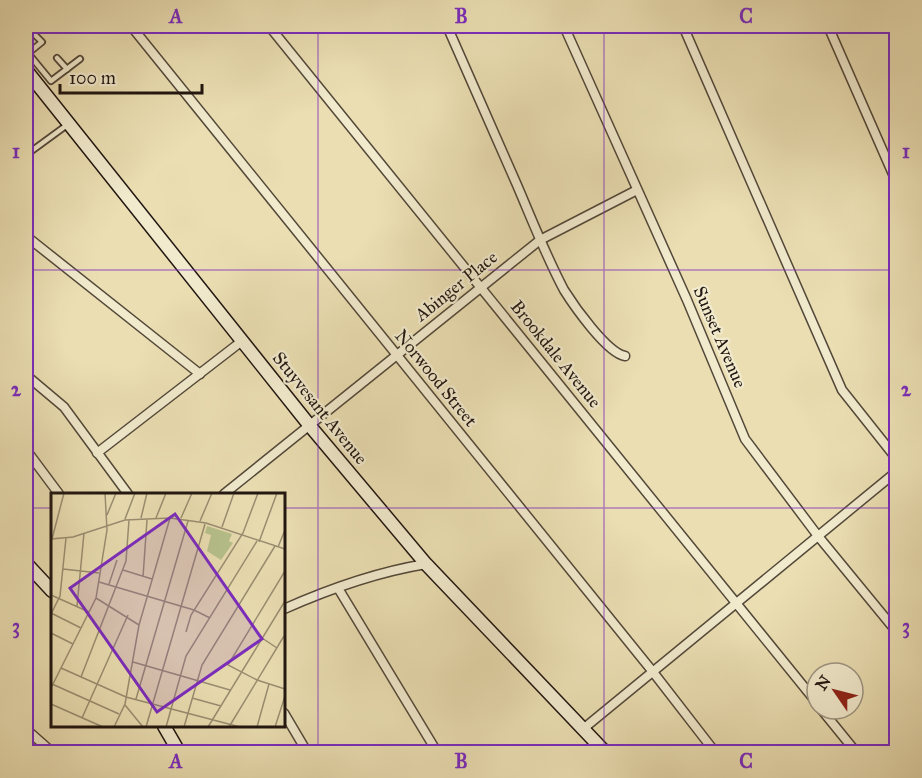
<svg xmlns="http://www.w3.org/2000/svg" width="922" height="778" font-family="'IM FELL Great Primer',serif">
  <rect width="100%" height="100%" fill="#eadeb2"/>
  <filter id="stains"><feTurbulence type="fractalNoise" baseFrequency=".00333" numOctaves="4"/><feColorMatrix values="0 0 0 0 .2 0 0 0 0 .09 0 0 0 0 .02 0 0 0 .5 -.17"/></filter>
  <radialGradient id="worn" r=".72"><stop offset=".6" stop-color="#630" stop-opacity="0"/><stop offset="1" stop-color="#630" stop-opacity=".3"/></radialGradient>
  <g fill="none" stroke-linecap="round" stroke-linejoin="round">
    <g stroke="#534839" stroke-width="8">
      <g id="service">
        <polyline points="26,26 42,42 26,55"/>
        <polyline points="28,53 51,81 80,59"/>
        <polyline points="57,58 67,69"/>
        <polyline points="26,155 67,125"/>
      </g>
    </g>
    <g stroke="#534839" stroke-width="11">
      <g id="minor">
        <polyline points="131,26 653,672 715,752"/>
        <polyline points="269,26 817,703"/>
        <path d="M447 26C470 79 494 132 517 185 532 220 546 256 564 290 574 306 607 353 625 356"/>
        <polyline points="564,26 687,300 745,439 818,536 896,631"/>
        <polyline points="683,26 842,390 896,458"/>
        <polyline points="828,26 896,181"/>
        <polyline points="26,236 200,374"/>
        <polyline points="26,375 64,407 128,494"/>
        <polyline points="27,451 59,494"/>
        <polyline points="97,453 242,341"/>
        <polyline points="224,494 540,240 637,190"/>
        <polyline points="26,580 33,571"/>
        <polyline points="338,588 437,752"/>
        <path d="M284 609C329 589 377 572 426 564"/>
        <polyline points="821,709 856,752"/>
        <polyline points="284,713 307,752"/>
        <polyline points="26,729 52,752"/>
        <polyline points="583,729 896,472"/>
      </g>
    </g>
    <g stroke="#211611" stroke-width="15">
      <g id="secondary">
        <polyline points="26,70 310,426 426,564 605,752"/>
        <polyline points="26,563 52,591"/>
        <polyline points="164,726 179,752"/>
      </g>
    </g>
    <use href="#service" stroke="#f1eacd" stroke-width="4.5"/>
    <use href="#minor" stroke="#f1eacd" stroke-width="8"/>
    <use href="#secondary" stroke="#f1eacd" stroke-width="12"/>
  </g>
  <path fill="none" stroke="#7b2cbf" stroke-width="1.5" stroke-opacity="0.55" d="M318 26V752M604 26V752M26 270H896M26 508H52M284 508H896"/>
  <g text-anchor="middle" stroke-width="4.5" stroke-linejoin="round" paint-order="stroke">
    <g font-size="18" fill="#211611" stroke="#f1eacd">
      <text transform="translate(456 286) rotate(-39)" y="6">Abinger Place</text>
      <text transform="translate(720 337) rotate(67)" y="6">Sunset Avenue</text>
      <text transform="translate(556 354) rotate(51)" y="6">Brookdale Avenue</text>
      <text transform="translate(436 378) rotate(51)" y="6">Norwood Street</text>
      <text transform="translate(320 408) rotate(51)" y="6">Stuyvesant Avenue</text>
    </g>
  </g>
  <g transform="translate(51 493)">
    <rect width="234" height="234" fill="#eadeb2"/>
    <path d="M156 33 181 41 178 48 182 50 170 67 156 58 160 42 154 40Z" fill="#b7c18c"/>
    <path fill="none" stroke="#9a8e72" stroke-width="1.5" d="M56 22 65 0M90 25 96 0M105 25 115 0M130 25 141 0M74 26 84 0M149 28 161 0M171 34 183 0M0 46 22 44 74 27 119 25 155 30 234 56M1 46 13 0M208 49 226 0M227 54 234 37M12 76 48 80M72 77 101 86M234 78 177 172 206 187 234 196M92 84 96 27M48 89 143 117 159 125M58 91 66 67M0 102 38 119M45 105 88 132M26 113 33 40M0 120 30 135M0 121 9 103 15 45M135 139 140 122 192 40 207 0M0 140 22 151M211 145 226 155M82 169 179 197M10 175 75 204 189 234M30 184 75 68 78 27M1 191 68 221M0 195 45 105 56 37 54 0M141 205 170 213M85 206 137 28M0 211 52 234M74 212 92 234M31 225 77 122M63 234 74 211 88 132 119 25M95 234 154 31M115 234 135 163 206 48M133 234 151 172 224 53M157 234 234 108M178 234 233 143M206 234 218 191M224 234 234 203"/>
    <path fill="#7b2cbf" fill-opacity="0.15" stroke="#7b2cbf" stroke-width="3" d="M124 21 211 146 106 219 19 95Z"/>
    <rect width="234" height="234" fill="none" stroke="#211611" stroke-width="3"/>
  </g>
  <rect width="922" height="778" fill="none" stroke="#eadeb2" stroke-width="66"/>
  <g transform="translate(835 691) rotate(305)"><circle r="28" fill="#f1eacd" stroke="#9e9582" stroke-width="1.5"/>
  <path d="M0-4.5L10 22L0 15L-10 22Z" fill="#8f2418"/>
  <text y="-9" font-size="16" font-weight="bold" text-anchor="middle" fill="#211611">N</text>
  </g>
  <path d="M60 84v9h142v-9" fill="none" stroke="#211611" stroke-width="3"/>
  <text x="69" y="84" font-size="18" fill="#211611" stroke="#f1eacd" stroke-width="4.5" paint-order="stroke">100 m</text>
  <rect x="33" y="33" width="856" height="712" fill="none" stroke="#7b2cbf" stroke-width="2"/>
  <g font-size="20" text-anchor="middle" font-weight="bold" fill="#7b2cbf">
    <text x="176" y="23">A</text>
    <text x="461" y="23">B</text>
    <text x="746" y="23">C</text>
    <text x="16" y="158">1</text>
    <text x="906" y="158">1</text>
    <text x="16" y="396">2</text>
    <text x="906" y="396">2</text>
    <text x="16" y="633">3</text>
    <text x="906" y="633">3</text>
    <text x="176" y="768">A</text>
    <text x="461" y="768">B</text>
    <text x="746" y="768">C</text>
  </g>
  <rect width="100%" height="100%" filter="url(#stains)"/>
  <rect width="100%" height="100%" fill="url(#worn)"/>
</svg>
